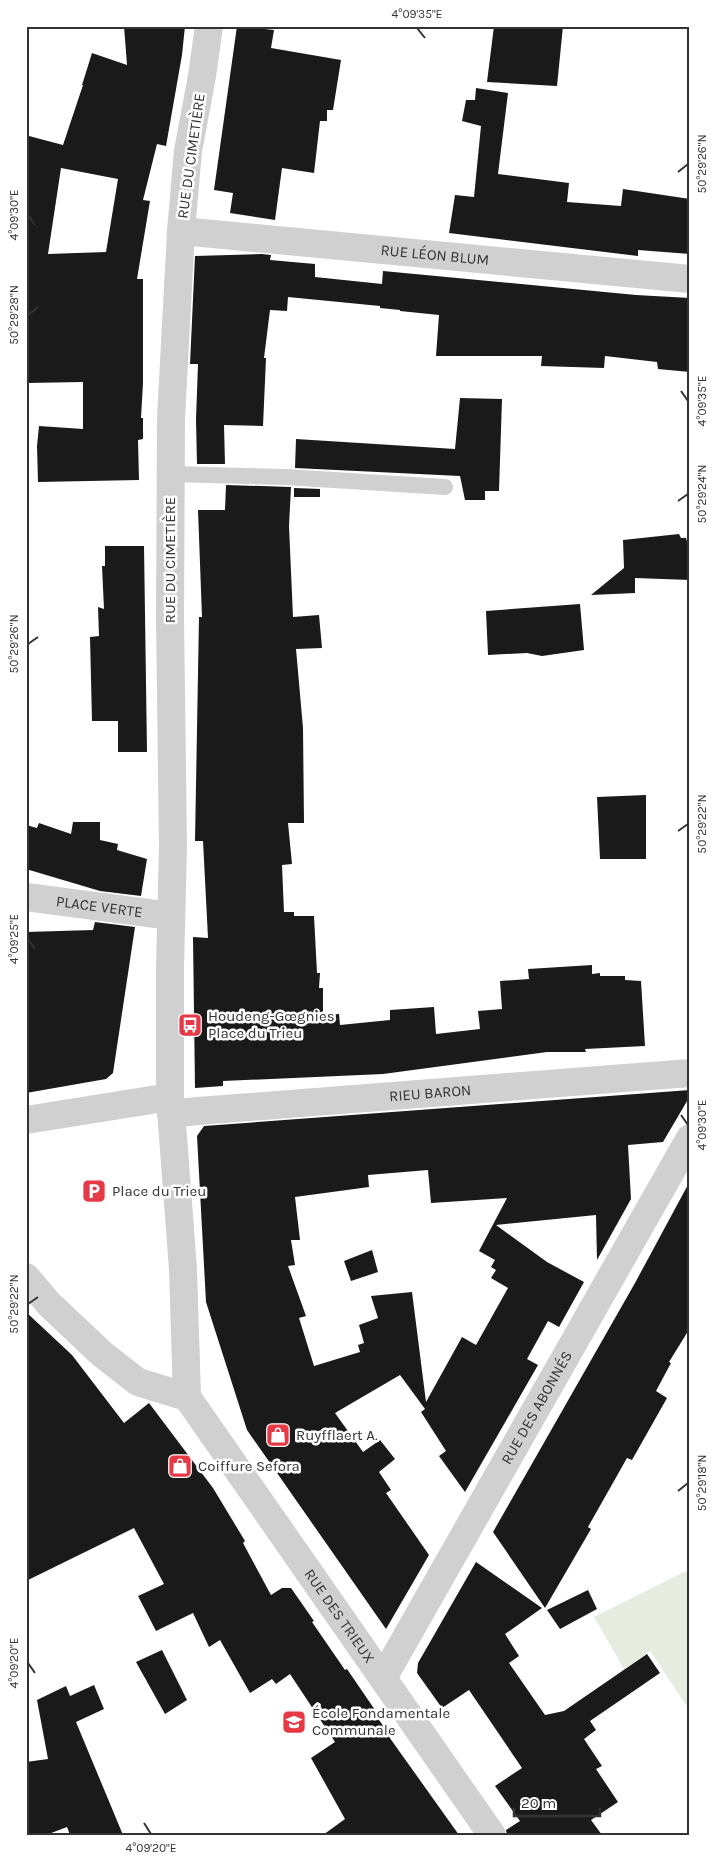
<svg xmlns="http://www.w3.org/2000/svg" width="716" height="1861" font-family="Karla,sans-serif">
  <rect width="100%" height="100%" fill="#fff"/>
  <polygon fill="#e6ecdf" points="690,1569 690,1711 650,1651 624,1669 594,1617"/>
  <g fill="#1a1a1a" fill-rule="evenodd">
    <path d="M124 26H185L182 55 166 146 157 144 143 200 150 201 137 279H143V383L141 418H143V439L138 440 139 480 38 482 37 446 39 426 83 429V382L26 383V154L29 136 63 145 83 85H82L92 53 127 65ZM61 168 118 179 106 252 48 254Z"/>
    <polygon points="237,26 274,30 271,48 341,60 333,110 327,110 327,121 320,121 314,173 282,168 275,220 230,213 233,193 214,190"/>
    <polygon points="494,26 563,26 557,86 487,82"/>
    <polygon points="476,88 508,93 498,174 569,183 567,202 621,206 623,189 690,199 690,254 638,250 638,256 449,233 455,195 474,197 481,126 462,121 466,100 475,100"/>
    <polygon points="262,254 271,255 270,260 315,264 315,277 382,284 383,271 636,295 690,298 690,372 658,369 657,362 605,356 604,368 541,366 542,356 436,356 439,315 400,311 400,310 380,308 380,306 288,297 287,311 270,310 264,358 266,358 263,426 224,425 225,464 197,464 196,419 198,364 190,364 195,256"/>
    <polygon points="460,398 502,399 499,491 485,491 485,500 465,500 460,476 295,468 296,439 455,449"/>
    <polygon points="226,485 291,487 289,526 293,617 319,615 322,648 296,649 303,728 304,823 288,823 292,864 282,865 284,912 294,912 294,916 314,916 317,973 320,973 319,988 323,988 323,1015 339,1014 340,1025 390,1020 390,1010 434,1007 436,1034 480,1029 478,1011 502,1009 500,981 529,979 528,969 592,965 592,974 600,973 600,976 625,976 625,980 641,981 645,1046 585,1049 586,1052 547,1052 383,1074 223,1081 223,1086 195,1088 193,937 208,938 203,841 195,841 199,617 202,617 198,510 225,510"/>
    <polygon points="294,488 320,489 320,497 294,497"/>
    <polygon points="679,534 681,538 686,538 690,552 690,580 635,578 635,593 591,595 624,568 623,540"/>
    <polygon points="105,546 144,546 147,752 118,752 118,721 92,721 90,637 99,636 98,607 104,609 102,566 105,566"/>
    <polygon points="580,604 584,650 542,656 527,653 488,655 486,611"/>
    <polygon points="646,795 646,859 600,859 597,797"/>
    <polygon points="73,822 100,822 100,840 118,844 117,850 147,859 141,896 100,891 26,869 26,825 37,828 39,823 71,834"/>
    <polygon points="95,922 135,927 113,1073 106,1079 26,1093 26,932 93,930"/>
    <path d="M690 1090V1096L663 1142 628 1145 631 1199 597 1260 596 1215 496 1225 547 1262 584 1282 559 1327 548 1321 527 1359 538 1365 465 1492 439 1456 446 1451 421 1412 425 1409 400 1375 335 1413 363 1452 380 1440 395 1459 379 1472 391 1490 386 1493 429 1555 386 1629 247 1430 206 1302 197 1136 204 1126ZM428 1170 431 1203 507 1198 479 1251 495 1260 491 1267 496 1270 491 1278 508 1288 476 1345 462 1337 426 1402 412 1292 371 1296 378 1318 359 1325 364 1343 358 1345 360 1352 314 1366 299 1318 306 1316 288 1266 295 1265 291 1240H300L295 1197 369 1187 368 1175Z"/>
    <polygon points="690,1181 690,1328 669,1362 671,1363 656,1391 667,1398 632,1460 627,1458 588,1527 591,1529 545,1608 493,1532 635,1283"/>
    <polygon points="372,1250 378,1272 351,1281 344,1261"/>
    <polygon points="26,1312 72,1355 124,1423 149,1403 213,1488 245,1541 243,1543 271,1595 282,1588 291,1588 314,1621 312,1622 345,1670 347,1669 375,1710 373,1711 388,1733 387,1734 459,1835 323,1835 345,1819 311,1758 335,1742 290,1674 276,1684 272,1679 250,1693 220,1640 209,1647 193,1613 156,1631 138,1596 164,1584 134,1528 26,1581"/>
    <polygon points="476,1562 542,1608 505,1634 519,1656 509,1663 545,1715 564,1711 647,1654 660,1673 590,1721 596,1730 584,1739 602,1766 596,1769 618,1802 591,1820 602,1835 507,1835 506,1830 520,1821 495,1786 522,1768 469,1690 442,1708 417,1673 418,1663"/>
    <polygon points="588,1590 597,1609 560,1629 547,1610"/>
    <polygon points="162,1650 187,1700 165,1714 136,1662"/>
    <polygon points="94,1685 104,1709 76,1722 123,1835 70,1835 67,1827 46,1835 26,1835 26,1762 48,1759 37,1700 66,1686 70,1696"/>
  </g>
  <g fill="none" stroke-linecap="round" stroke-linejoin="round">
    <polyline stroke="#d0d0d0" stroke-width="16" points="171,474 286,477 445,487"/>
    <g stroke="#d0d0d0" stroke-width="28">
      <path id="s1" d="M181 231 690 279"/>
      <path id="s2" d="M26 897 171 916"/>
      <path id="s3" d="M171 1114 198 1111 690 1073"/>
      <polyline points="26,1120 170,1097"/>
      <polyline points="26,1277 49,1304 102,1354 138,1382 187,1397"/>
      <path id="s4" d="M383 1678 690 1138"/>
    </g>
    <path stroke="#d0d0d0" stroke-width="28" id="s5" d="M209 26 202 76 188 151 181 231 171 418 170 619 173 846 170 967V1097L183 1269 187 1397 492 1835"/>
  </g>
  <path fill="none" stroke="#333" stroke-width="2" d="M417 28 425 38M678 172 688 164M28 215 35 225M28 315 38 307M681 391 688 401M678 501 688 494M28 644 38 637M678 831 688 824M28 939 35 949M681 1115 688 1125M28 1304 38 1297M678 1491 688 1483M28 1663 35 1673M144 1823 151 1834"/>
  <defs>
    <g id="bus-square" transform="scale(1.25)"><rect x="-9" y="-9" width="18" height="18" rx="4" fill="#e63946" stroke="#fff"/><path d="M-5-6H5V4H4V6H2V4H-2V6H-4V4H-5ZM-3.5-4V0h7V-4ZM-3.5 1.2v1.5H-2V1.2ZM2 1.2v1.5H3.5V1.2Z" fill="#fff"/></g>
    <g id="parking-square" transform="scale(1.25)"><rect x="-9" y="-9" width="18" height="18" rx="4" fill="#e63946" stroke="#fff"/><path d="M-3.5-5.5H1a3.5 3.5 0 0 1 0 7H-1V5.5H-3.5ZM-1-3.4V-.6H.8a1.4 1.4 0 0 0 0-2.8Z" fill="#fff"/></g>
    <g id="shop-square" transform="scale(1.25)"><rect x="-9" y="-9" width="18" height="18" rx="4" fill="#e63946" stroke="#fff"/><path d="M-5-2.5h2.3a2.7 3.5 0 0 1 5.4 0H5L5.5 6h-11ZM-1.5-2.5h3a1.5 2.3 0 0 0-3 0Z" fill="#fff"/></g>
    <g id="school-square" transform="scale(1.25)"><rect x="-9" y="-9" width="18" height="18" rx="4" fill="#e63946" stroke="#fff"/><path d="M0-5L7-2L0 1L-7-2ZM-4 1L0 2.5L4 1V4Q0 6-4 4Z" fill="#fff"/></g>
  </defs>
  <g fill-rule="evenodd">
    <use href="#bus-square" x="190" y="1025"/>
    <use href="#parking-square" x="94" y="1191"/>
    <use href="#shop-square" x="278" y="1435"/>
    <use href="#shop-square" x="180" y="1466"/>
    <use href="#school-square" x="294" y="1722"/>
  </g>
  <g text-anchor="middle" stroke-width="5" stroke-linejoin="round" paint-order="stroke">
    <g font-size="15" fill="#333" stroke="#fff">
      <text transform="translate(191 156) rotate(-82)" y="5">RUE DU CIMETIÈRE</text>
      <text dy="5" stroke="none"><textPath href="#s1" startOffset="255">RUE LÉON BLUM</textPath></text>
      <text transform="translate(170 560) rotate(-90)" y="5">RUE DU CIMETIÈRE</text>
      <text dy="5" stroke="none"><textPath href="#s2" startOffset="74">PLACE VERTE</textPath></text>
      <text dy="5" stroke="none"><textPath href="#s3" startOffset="260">RIEU BARON</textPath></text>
      <text dy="5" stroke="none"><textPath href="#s4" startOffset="311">RUE DES ABONNÉS</textPath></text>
      <text dy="5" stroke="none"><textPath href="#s5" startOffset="1641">RUE DES TRIEUX</textPath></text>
    </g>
    <g font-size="15" fill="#333" stroke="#fff" text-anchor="start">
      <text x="208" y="1021">Houdeng-Gœgnies<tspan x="208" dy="17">Place du Trieu</tspan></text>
      <text x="112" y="1196">Place du Trieu</text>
      <text x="296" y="1440">Ruyfflaert A.</text>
      <text x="198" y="1471">Coiffure Sefora</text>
      <text x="312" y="1718">École Fondamentale<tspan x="312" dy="17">Communale</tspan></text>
    </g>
  </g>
  <rect width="716" height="1861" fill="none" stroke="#ffffff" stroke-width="55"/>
  <path d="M514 1808v8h86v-8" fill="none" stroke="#333333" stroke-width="2.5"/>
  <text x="521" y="1808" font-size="15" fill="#333333" stroke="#ffffff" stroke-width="4" paint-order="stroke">20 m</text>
  <rect x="28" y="28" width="660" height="1806" fill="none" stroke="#333" stroke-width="2"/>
  <g font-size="12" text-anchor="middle" fill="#333">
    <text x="417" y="18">4°09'35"E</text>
    <text transform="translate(702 164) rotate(-90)" y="4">50°29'26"N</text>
    <text transform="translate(14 215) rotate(-90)" y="4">4°09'30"E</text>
    <text transform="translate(14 315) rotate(-90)" y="4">50°29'28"N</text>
    <text transform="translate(702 401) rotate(-90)" y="4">4°09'35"E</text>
    <text transform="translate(702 494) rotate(-90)" y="4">50°29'24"N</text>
    <text transform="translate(14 644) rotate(-90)" y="4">50°29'26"N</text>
    <text transform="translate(702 824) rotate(-90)" y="4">50°29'22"N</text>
    <text transform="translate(14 939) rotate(-90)" y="4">4°09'25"E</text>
    <text transform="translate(702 1125) rotate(-90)" y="4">4°09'30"E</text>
    <text transform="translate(14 1304) rotate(-90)" y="4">50°29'22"N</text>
    <text transform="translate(702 1483) rotate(-90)" y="4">50°29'18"N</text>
    <text transform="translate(14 1663) rotate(-90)" y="4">4°09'20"E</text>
    <text x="151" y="1852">4°09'20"E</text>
  </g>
</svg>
